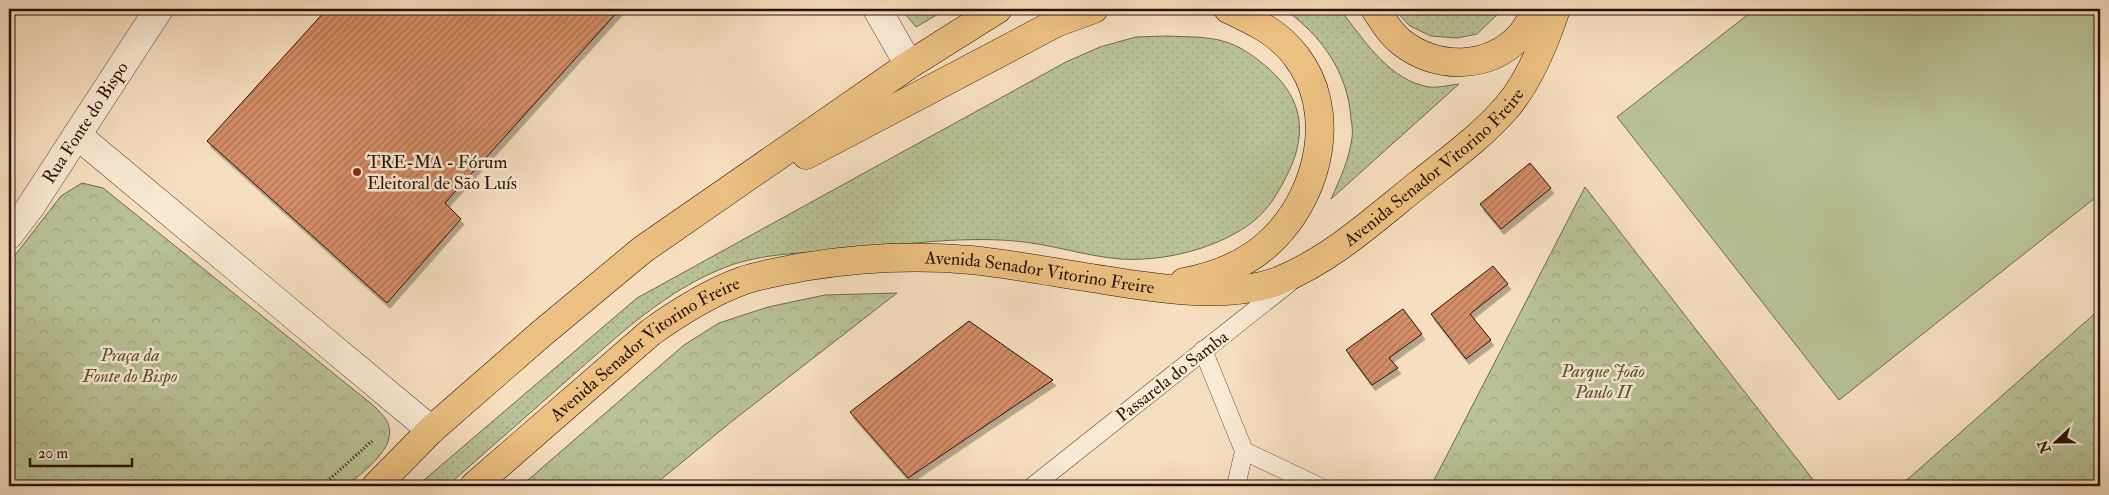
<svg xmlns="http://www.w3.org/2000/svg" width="2109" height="495" font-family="'IM FELL Double Pica',serif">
  <defs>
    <pattern id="grass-dots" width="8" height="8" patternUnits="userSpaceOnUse" patternTransform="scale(1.25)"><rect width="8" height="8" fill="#b8c295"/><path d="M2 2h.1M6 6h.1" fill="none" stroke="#9ea67f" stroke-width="1.8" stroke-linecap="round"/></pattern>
    <pattern id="forest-crowns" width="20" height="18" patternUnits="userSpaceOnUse" patternTransform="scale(1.25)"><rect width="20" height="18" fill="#b8c295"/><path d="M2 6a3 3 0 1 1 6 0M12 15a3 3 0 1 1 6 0" fill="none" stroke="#9ea67f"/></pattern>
    <pattern id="building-hatch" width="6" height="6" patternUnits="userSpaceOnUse" patternTransform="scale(1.25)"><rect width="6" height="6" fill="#d48d66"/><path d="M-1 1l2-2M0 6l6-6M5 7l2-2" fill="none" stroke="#ac7252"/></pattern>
    <filter id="shadow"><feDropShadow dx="3" dy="5.5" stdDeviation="0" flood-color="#0004"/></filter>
  </defs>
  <rect width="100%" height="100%" fill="#f6dfbf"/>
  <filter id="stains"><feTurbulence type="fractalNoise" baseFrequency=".004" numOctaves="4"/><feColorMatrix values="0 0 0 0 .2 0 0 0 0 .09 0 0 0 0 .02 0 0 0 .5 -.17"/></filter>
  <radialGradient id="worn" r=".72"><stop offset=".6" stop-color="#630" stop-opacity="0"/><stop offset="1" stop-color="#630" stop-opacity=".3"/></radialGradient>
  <g fill="url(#grass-dots)" stroke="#706a4c">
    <polygon points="901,9 947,9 916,27"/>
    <path d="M1284 9H1343L1345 16C1367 44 1390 80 1429 87 1438 88 1450 85 1459 84L1331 199C1340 179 1349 160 1352 138 1353 132 1352 125 1351 119 1348 72 1321 35 1284 9Z"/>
    <polygon points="1394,9 1503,9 1477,34 1457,38 1431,36 1410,26"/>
    <path d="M1167 36C1186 37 1208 36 1226 42 1239 46 1251 54 1262 63 1302 95 1310 131 1286 177 1278 193 1269 208 1255 220 1221 248 1164 262 1120 259 1085 256 1050 244 1015 241 958 236 900 245 843 250 805 253 762 253 726 267 666 290 619 335 572 376 530 413 488 450 447 486H417L637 298 1066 62 1100 47 1136 37Z"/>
  </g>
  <g fill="url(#forest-crowns)" stroke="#706a4c">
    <path d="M82 183 103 188 374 406C378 410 384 416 387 421 400 447 363 471 347 486H9V263L61 196Z"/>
    <polygon points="1585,187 1818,486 1431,486"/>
    <polygon points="897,293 731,422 653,486 521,486 684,345 719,323 768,307 825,295"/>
    <polygon points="2100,309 2100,486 1900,486"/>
  </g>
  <polygon fill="#b8c295" stroke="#706a4c" points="1755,9 2100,9 2100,194 1839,400 1617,117"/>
  <g fill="url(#building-hatch)" stroke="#291204" filter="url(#shadow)">
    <polygon points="327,9 620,9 445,203 461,219 387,303 207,141"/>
    <polygon points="1530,163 1551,188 1501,229 1480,204"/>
    <polygon points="1493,266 1508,284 1470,314 1491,340 1466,359 1431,314"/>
    <polygon points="1403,309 1422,334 1389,358 1398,368 1372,385 1346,350"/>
    <polygon points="969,321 1053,380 908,478 850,412"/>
  </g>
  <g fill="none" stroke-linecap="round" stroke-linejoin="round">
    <g stroke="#5c4533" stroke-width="19">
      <g id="service">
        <polyline points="1203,350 1244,451 1236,486"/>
        <polyline points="1244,451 1318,486"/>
        <polyline points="1033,486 1289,283"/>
      </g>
    </g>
    <g stroke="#5c4533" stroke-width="29">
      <polyline id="minor" points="77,135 431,430"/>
    </g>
    <g stroke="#5c4533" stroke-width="29">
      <g id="tertiary">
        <polyline points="877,9 909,65"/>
        <path id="s1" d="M9 235 29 209 159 9"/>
      </g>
    </g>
    <g stroke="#291204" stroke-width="29">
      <g id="primary">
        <path d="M1375 9C1382 20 1390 33 1401 42 1437 70 1489 70 1521 35 1527 27 1532 17 1538 9"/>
        <polyline points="806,155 1056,23 1094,9"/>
        <path d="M1184 282C1217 276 1251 262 1275 237 1320 191 1338 110 1296 56 1279 33 1254 21 1228 9"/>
        <polyline points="376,486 431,430 541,334 642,250 909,65 998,9"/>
        <path id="s2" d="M474 486 651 332C679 312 709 293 742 281 761 274 783 271 803 267 858 258 916 255 971 260 1009 264 1047 271 1085 277 1144 286 1221 302 1278 281 1331 260 1376 218 1420 183 1450 159 1482 136 1507 107 1530 80 1545 42 1556 9"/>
      </g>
    </g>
    <polyline stroke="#291204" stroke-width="3" stroke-dasharray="1 2.5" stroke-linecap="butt" points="322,486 372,441"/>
    <use href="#service" stroke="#f9ead5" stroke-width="18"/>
    <use href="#minor" stroke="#f9ead5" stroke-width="28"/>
    <use href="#tertiary" stroke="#f9ead5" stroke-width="28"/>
    <use href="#primary" stroke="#ebc080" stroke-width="28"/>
  </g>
  <circle fill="#8f2418" stroke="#f9ead5" stroke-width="2" cx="357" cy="172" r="5"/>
  <g text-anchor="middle" stroke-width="5" stroke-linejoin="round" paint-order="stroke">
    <g font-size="18" fill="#291204" stroke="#f9ead5">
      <text dy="6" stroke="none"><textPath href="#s1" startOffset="136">Rua Fonte do Bispo</textPath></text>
      <text dy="6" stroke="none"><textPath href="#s2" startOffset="1075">Avenida Senador Vitorino Freire</textPath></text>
      <text dy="6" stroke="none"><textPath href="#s2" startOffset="640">Avenida Senador Vitorino Freire</textPath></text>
      <text dy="6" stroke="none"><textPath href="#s2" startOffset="220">Avenida Senador Vitorino Freire</textPath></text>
      <text transform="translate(1172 376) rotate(-38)" y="6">Passarela do Samba</text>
    </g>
    <g font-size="18" fill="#291204" stroke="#f9ead5" text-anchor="start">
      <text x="367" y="168">TRE-MA - Fórum<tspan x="367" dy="21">Eleitoral de São Luís</tspan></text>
    </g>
    <g font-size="18" font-style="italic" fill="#5b5037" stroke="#f9ead5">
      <text x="130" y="361">Praça da<tspan x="130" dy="21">Fonte do Bispo</tspan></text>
      <text x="1603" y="377">Parque João<tspan x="1603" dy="21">Paulo II</tspan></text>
    </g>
  </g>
  <rect width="2109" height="495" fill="none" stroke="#f6dfbf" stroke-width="30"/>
  <rect x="10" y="10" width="2089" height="475" fill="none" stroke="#291204" stroke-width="2.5"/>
  <rect x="15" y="15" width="2079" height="465" fill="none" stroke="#291204"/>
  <g transform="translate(2056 442) rotate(248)" stroke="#f9ead5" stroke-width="4" paint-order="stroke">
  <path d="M0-4L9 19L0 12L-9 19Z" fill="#291204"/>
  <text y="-8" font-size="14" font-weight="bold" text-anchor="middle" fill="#291204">N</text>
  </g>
  <path d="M30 458v8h102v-8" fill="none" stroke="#291204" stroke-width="2.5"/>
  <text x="38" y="458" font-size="15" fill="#291204" stroke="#f9ead5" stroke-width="4" paint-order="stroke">20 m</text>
  <rect width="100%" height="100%" filter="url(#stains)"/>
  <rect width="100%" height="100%" fill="url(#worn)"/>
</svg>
